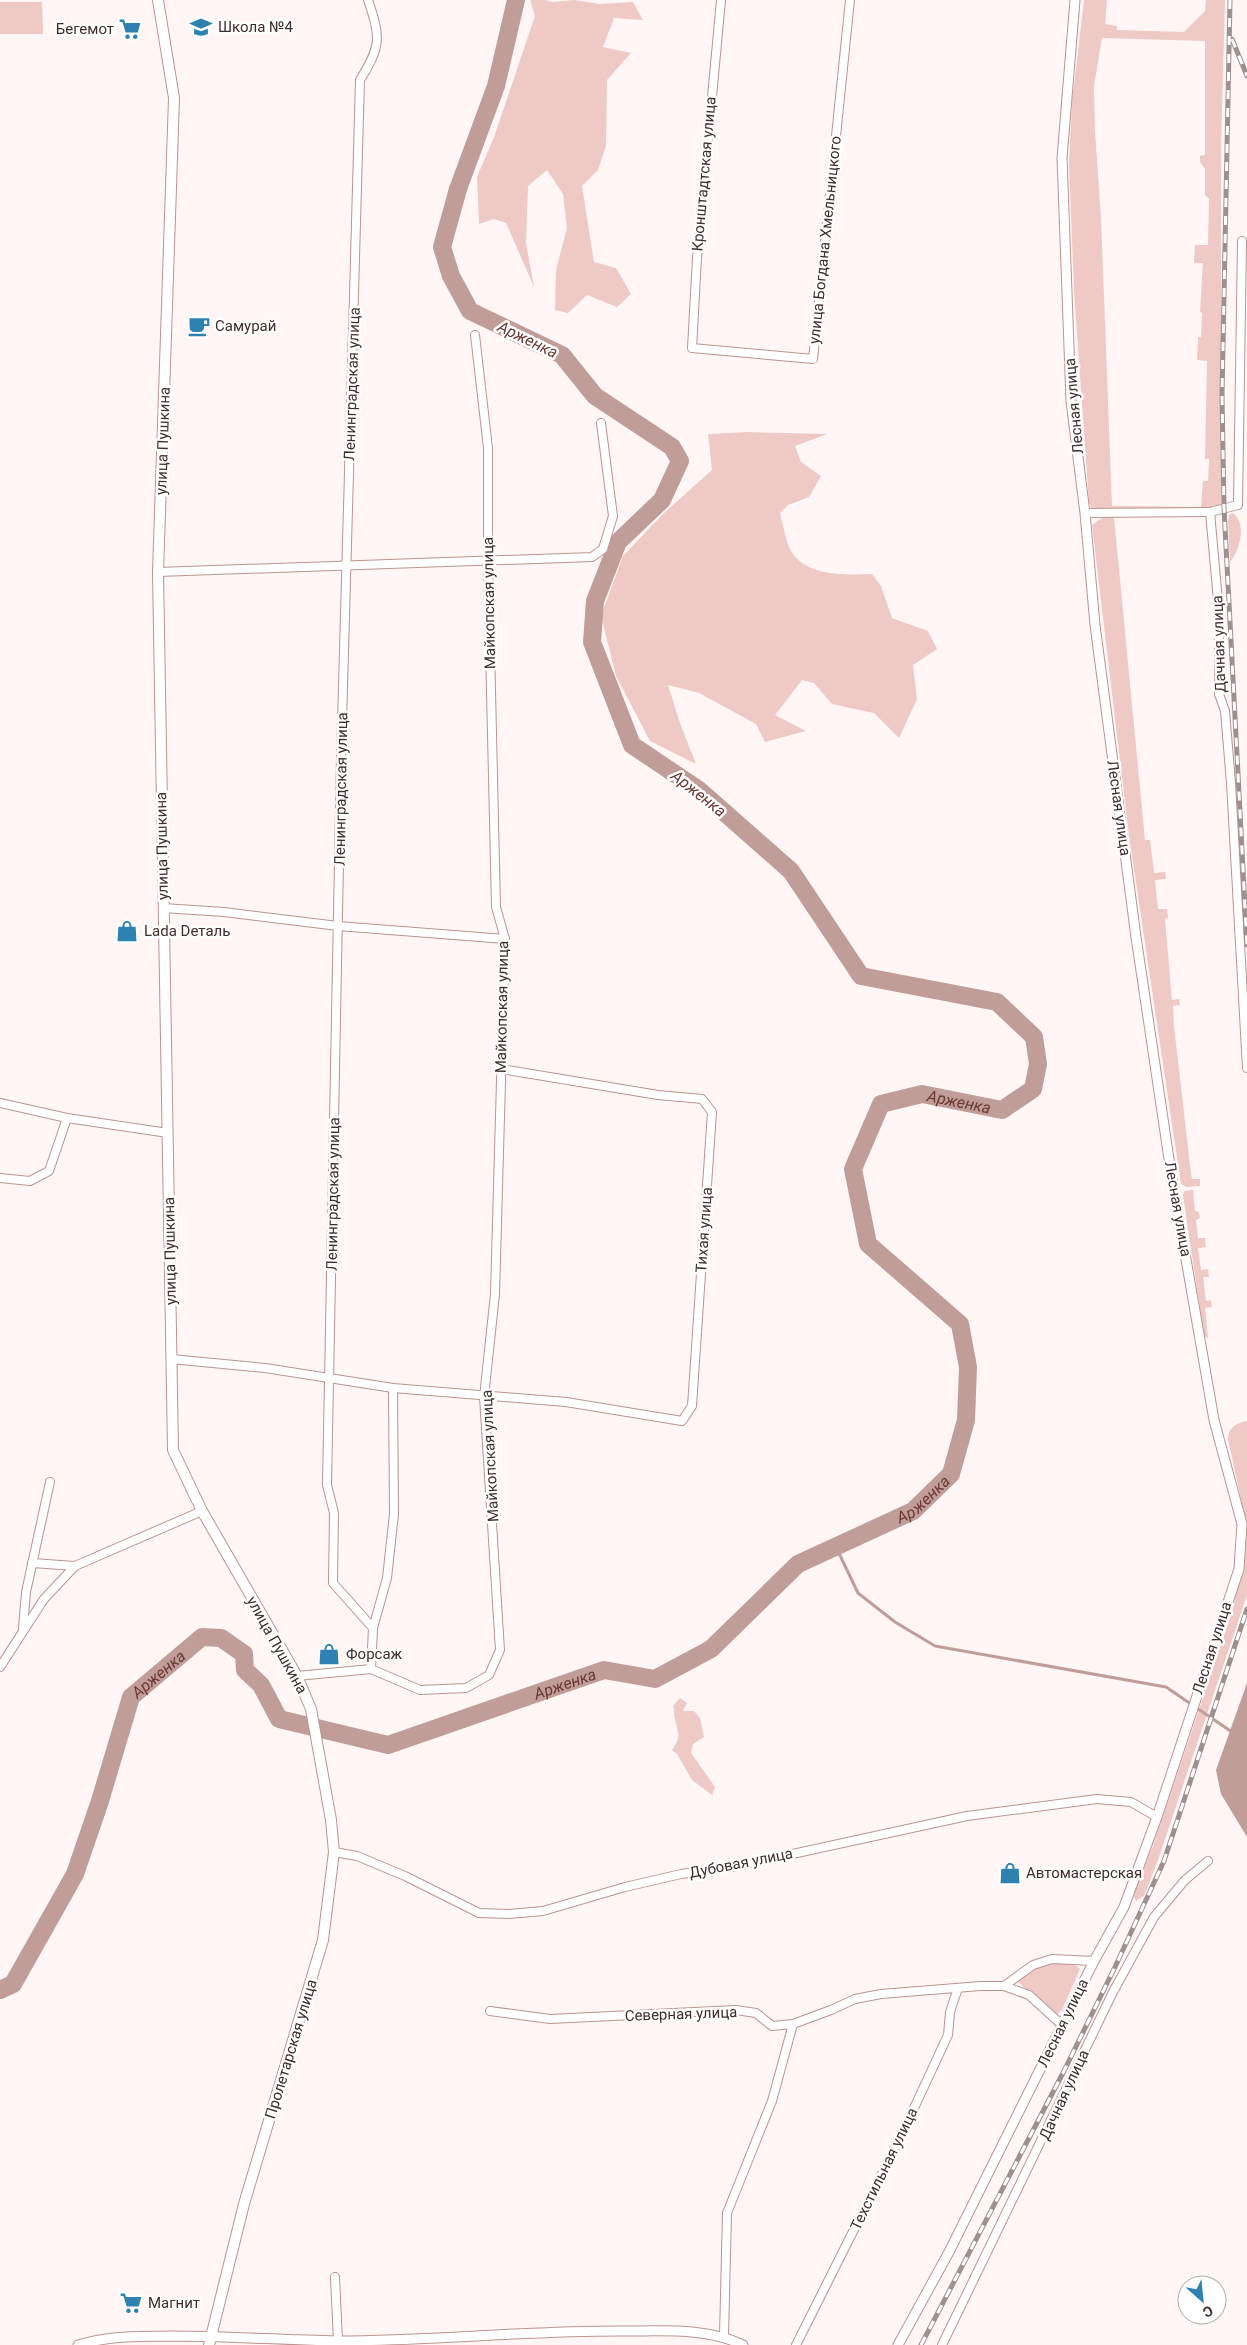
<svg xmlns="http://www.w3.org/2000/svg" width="1247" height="2345" font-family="Roboto,sans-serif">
  <rect width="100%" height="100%" fill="#fff6f5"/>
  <g fill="#eec9c5" fill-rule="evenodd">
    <polygon points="530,0 546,0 552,2 574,0 600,4 633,2 643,20 614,18 603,47 631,53 607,80 606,146 598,170 582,186 594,262 616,268 631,294 617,307 587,295 568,313 555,310 556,270 567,228 563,194 547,170 528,186 526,243 534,287 506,223 494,219 479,224 477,177 494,137 535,16"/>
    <path d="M1084 0H1107L1105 24 1117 26V30L1184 32 1205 11 1206 0H1225L1221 146V506L1208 509 1093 510 1089 503 1074 291 1069 164 1072 103ZM1102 38 1205 41V155L1200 156V162L1205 169V195L1209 199 1208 245H1195L1194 263H1203L1200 312 1202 313 1201 337H1198L1197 360 1207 361 1205 459H1209L1208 481H1203L1201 507 1112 506 1101 218 1095 131 1094 86Z"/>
    <polygon points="0,2 42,2 43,34 0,34"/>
    <path d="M747 432 827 434 795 446 801 462 821 476 809 497 788 505 780 513C783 524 785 537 789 547 802 577 845 575 872 574L881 586 892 618 928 631 937 649 913 665 917 699 899 738 874 713 832 704 814 683 802 680 775 715 806 731 765 742 756 724 699 693 668 685 680 723 696 764 650 741 616 676 601 616 623 556 663 514 712 470 708 434Z"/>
    <path d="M1233 513C1247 524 1240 550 1230 562L1228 520 1230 514Z"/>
    <polygon points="1114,517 1145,840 1150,840 1154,873 1165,872 1166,879 1155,880 1158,909 1167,909 1168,918 1165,919 1172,1000 1179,999 1180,1005 1173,1006 1174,1026 1191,1174 1192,1179 1200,1179 1200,1186 1186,1187 1181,1184 1129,836 1092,525 1102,518"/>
    <polygon points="1193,1190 1195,1211 1199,1212 1200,1218 1196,1220 1198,1238 1205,1238 1206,1247 1198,1248 1201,1270 1208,1269 1209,1277 1203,1277 1206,1301 1211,1300 1212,1307 1205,1308 1208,1338 1204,1336 1183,1196 1184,1191"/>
    <path d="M1247 1421V1595L1158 1860 1144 1896 1136 1901 1134 1897 1135 1890 1153 1846 1232 1612 1246 1551 1244 1513 1228 1439C1228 1427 1237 1423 1247 1421Z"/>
    <path d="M680 1698 687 1703 683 1711H694L700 1718 704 1737 693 1744 691 1753 715 1787 712 1795 692 1780 677 1754 672 1750C682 1735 678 1734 675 1719 673 1714 675 1711 673 1706Z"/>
    <polygon points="1049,1962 1073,1964 1080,1969 1062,2010 1057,2014 1045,2007 1016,1980 1031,1968"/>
  </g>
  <polygon fill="#c09d99" points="1247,1683 1247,1837 1221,1794 1216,1770"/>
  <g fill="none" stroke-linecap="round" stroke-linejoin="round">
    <polyline stroke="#c09d99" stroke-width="3" points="836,1547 858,1593 895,1622 935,1646 1166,1687 1232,1732"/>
    <path stroke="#c09d99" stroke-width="18" id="s1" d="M0 1990 13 1984 75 1874 100 1801 131 1697 202 1637 221 1638 244 1654 245 1670 261 1685 279 1719 388 1745 604 1670 655 1679 711 1649 798 1564 913 1511 951 1474 966 1420 968 1367 960 1324 868 1244 853 1169 881 1104 922 1094 1002 1110 1033 1089 1038 1064 1034 1037 997 1002 861 976 791 871 699 790 632 745 592 642 595 601 618 542 662 500 680 461 672 447 595 396 562 355 470 311 451 276 442 247 458 189 496 86 516 0"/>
    <g stroke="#bb9490" stroke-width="10">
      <g id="minor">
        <path d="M368 0C381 38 381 46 360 80L341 758 327 1485 334 1513 333 1583 373 1628"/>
        <polyline points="721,0 697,258 692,348 813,359 850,0"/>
        <polyline points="1242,241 1238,505 1210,512 1219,612 1219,694 1225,711 1231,783 1247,1068"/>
        <polyline points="1085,513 1210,512"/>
        <polyline points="158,572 592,557 603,549 613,516 601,423"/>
        <polyline points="163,908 224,912 338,926 505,939"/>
        <polyline points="0,1103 67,1118 168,1133"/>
        <polyline points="0,1178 30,1181 49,1171 67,1118"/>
        <polyline points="171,1359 265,1368 393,1388 566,1402 682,1421 692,1406 712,1112 702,1099 658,1095 501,1069"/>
        <polyline points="32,1563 75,1566"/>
        <polyline points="23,1628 26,1592 50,1482"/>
        <polyline points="0,1667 44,1599 75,1566 202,1511"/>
        <polyline points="371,1669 420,1690 466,1688 489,1675 500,1650 484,1397 495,1294 505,939 496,907 488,560 488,448 475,335"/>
        <polyline points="297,1676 371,1669 373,1628 387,1578 394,1514 393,1388"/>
        <polyline points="334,1852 357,1856 405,1876 479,1913 509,1914 543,1911 625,1887 681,1874 737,1866 967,1816 1097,1799 1131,1802 1157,1817"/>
        <polyline points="1004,1986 1029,1995 1062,2025"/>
        <polyline points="490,2011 550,2019 736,2010 756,2013 772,2026 793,2024 831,2010 855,1999 881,1994 980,1986 1004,1986 1033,1965 1052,1959 1094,1961"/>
        <polyline points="335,2277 338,2341"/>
        <polyline points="724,2336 727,2213 772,2101 793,2024"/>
        <polyline points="796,2345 902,2134 948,2035 950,2012 958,1988"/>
        <polyline points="942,2345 1113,1992 1154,1917 1185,1880 1208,1861"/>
      </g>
    </g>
    <g stroke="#bb9490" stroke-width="11">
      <g id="tertiary">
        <path d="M78 2345C113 2335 135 2337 171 2336 226 2336 282 2340 337 2341 434 2341 531 2330 628 2331 666 2331 708 2328 743 2345"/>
        <polyline points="898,2345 949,2252 1094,1961 1124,1907 1157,1817 1239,1569 1242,1524 1214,1420 1172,1179 1136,937 1095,625 1085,513 1071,401 1062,158 1075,0"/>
      </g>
    </g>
    <g stroke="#bb9490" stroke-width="12">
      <polyline id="secondary" points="158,0 174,98 158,572 173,1450 202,1511 297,1676 311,1709 331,1820 334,1852 323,1940 244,2204 209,2345"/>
    </g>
    <use href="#minor" stroke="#fff" stroke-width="8"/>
    <use href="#tertiary" stroke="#fff" stroke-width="9"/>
    <use href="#secondary" stroke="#fff" stroke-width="10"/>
    <g stroke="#9d918f" stroke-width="5">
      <g id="rail">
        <polyline points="1230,0 1222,395 1224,508 1247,945"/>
        <polyline points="1232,39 1247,76"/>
        <polyline points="921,2345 1064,2071 1115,1967 1164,1861 1247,1609"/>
      </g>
    </g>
    <use href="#rail" stroke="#fff" stroke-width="3" stroke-dasharray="9" stroke-linecap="butt"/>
  </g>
  <defs>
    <g id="school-bare" transform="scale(1.725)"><path d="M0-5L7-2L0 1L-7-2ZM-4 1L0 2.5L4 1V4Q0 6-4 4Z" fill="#2e82b2" stroke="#fff" stroke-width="2.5" paint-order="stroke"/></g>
    <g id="supermarket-bare" transform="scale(1.725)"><path d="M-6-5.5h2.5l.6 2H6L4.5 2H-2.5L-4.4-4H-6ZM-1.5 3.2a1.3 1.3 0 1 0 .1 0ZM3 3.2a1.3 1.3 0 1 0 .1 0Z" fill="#2e82b2" stroke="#fff" stroke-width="2.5" paint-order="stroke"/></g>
    <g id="cafe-bare" transform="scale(1.725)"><path d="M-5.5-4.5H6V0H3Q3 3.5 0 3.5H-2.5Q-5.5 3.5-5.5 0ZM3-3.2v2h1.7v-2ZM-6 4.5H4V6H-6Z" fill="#2e82b2" stroke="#fff" stroke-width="2.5" paint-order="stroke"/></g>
    <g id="shop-bare" transform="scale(1.725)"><path d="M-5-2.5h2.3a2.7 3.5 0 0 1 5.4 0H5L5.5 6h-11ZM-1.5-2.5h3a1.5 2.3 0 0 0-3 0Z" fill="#2e82b2" stroke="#fff" stroke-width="2.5" paint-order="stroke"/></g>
  </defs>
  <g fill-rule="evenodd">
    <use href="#school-bare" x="201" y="27"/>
    <use href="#supermarket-bare" x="130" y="29"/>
    <use href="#cafe-bare" x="199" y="326"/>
    <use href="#shop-bare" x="127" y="931"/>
    <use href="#shop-bare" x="329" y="1654"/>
    <use href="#shop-bare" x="1010" y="1873"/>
    <use href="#supermarket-bare" x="131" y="2303"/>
  </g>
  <g text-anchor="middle" stroke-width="5" stroke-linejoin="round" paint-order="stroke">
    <g font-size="15" fill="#3e2e2c" stroke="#fff" text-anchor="start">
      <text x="218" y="32">Школа №4</text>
      <text x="114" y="34" text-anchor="end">Бегемот</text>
      <text x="215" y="331">Самурай</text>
      <text x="144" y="936">Lada Dеталь</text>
      <text x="346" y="1659">Форсаж</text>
      <text x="1026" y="1878">Автомастерская</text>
      <text x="148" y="2308">Магнит</text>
    </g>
    <g font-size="15" fill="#3e2e2c" stroke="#fff">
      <text transform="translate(704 174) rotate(-85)" y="5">Кронштадтская улица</text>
      <text transform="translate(825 240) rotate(-84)" y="5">улица Богдана Хмельницкого</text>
      <text transform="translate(352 384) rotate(-88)" y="5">Ленинградская улица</text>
      <text transform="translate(1074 406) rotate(-95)" y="5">Лесная улица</text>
      <text transform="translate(163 441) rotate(-88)" y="5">улица Пушкина</text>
      <text transform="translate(489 603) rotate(-91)" y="5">Майкопская улица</text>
      <text transform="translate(1219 644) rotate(-92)" y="5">Дачная улица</text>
      <text transform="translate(341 789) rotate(-89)" y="5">Ленинградская улица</text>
      <text transform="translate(1119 808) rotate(82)" y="5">Лесная улица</text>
      <text transform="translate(162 846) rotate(-91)" y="5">улица Пушкина</text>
      <text transform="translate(502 1007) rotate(-89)" y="5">Майкопская улица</text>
      <text transform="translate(333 1194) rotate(-89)" y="5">Ленинградская улица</text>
      <text transform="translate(1178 1209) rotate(80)" y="5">Лесная улица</text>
      <text transform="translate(704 1230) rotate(-86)" y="5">Тихая улица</text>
      <text transform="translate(170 1251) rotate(-91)" y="5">улица Пушкина</text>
      <text transform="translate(490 1456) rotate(-93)" y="5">Майкопская улица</text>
      <text transform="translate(277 1645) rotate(61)" y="5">улица Пушкина</text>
      <text transform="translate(1212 1648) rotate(-72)" y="5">Лесная улица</text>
      <text transform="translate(741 1863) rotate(-11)" y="5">Дубовая улица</text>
      <text transform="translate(681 2014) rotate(-2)" y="5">Северная улица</text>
      <text transform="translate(1063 2023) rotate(-64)" y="5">Лесная улица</text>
      <text transform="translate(291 2049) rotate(-73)" y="5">Пролетарская улица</text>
      <text transform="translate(1064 2095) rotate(-65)" y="5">Дачная улица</text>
      <text transform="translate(884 2169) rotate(-64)" y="5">Техстильная улица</text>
    </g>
    <g font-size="16" font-style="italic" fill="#6a3733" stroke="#fff">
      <text transform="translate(528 339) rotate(26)" y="6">Арженка</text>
      <text transform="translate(699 793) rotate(38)" y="6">Арженка</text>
      <text dy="6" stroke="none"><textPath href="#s1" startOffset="1802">Арженка</textPath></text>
      <text dy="6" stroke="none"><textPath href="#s1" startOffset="1262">Арженка</textPath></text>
      <text dy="6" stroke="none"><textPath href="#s1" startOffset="362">Арженка</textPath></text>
      <text dy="6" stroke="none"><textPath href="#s1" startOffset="842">Арженка</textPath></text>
    </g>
  </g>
  <g transform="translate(1202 2300) rotate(153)"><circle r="24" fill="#ffffff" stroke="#b2abab"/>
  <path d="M0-4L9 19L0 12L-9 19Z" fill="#2e82b2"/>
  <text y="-8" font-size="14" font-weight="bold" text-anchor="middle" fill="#3e2e2c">С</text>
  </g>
</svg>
